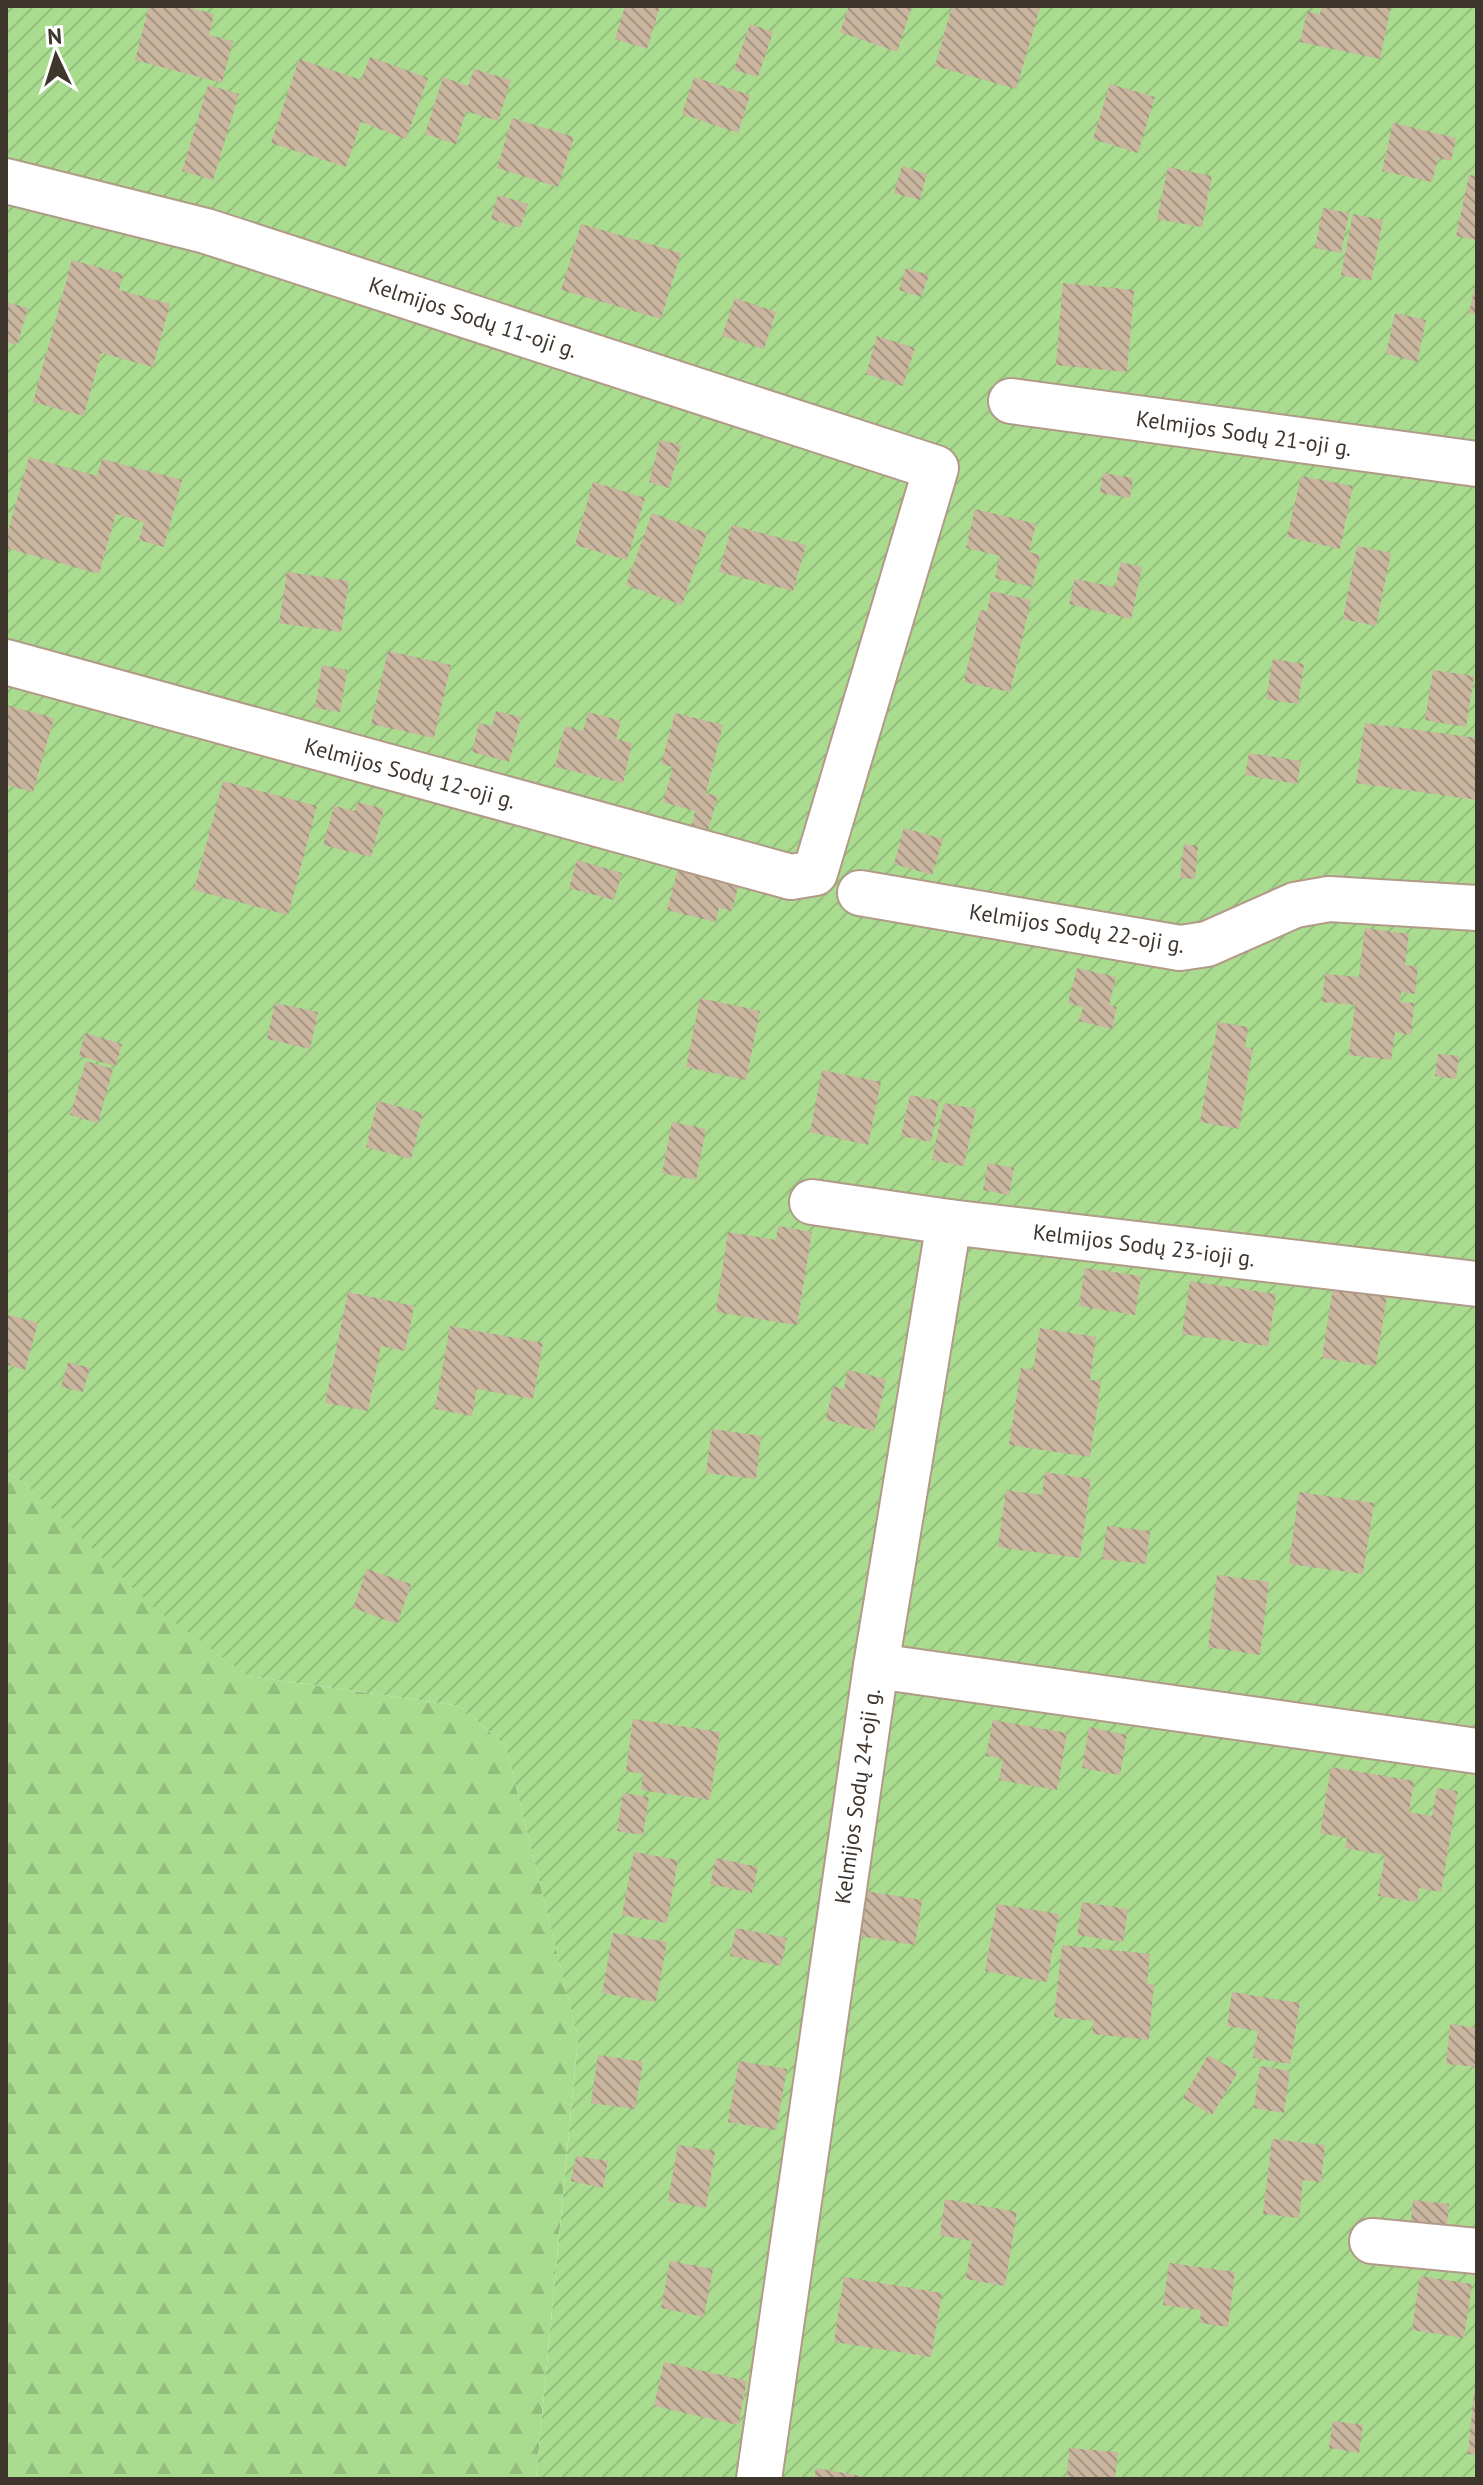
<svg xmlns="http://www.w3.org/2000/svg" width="1483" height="2485" font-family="'PT Sans',sans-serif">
  <defs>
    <pattern id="forest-firs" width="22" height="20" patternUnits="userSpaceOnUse" patternTransform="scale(2)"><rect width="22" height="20" fill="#aadc90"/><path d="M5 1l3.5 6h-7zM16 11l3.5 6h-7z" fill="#93bd7c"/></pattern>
    <pattern id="garden-furrows" width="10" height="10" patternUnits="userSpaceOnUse" patternTransform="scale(2)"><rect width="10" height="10" fill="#aadc90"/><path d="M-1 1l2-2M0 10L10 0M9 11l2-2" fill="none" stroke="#93bd7c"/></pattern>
    <pattern id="building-back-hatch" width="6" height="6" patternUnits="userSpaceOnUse" patternTransform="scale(2)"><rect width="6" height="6" fill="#cab59f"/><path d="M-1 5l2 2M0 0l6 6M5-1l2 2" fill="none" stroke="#a59482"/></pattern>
  </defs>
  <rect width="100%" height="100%" fill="#fcf3ea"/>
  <polygon fill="url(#forest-firs)" points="6,1471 28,1486 249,1676 460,1706 506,1746 578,2037 536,2479 6,2479"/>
  <polygon fill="url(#garden-furrows)" points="6,6 1477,6 1477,2479 536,2479 578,2038 506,1746 460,1706 249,1676 154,1608 28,1486 6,1471"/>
  <g fill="url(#building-back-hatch)">
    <polygon points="149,6 183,6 214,14 209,35 233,41 222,83 135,60"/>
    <polygon points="625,6 660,6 647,49 615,39"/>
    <polygon points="849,6 912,6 897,52 840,32"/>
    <polygon points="952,6 1031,6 1040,8 1016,89 935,66"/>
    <polygon points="1322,6 1391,6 1380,59 1300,42 1307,11 1320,14"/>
    <polygon points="750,24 773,32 758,77 734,70"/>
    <polygon points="370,57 428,78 406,139 361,122 346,167 271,143 299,59 361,80"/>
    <polygon points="474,69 511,80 498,121 466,111 456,144 425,134 443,77 468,86"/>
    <polygon points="694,77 750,95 738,133 682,114"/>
    <polygon points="1110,84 1155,97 1138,153 1093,139"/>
    <polygon points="208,85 239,94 213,180 182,171"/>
    <polygon points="512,118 574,137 558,187 497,168"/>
    <polygon points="1393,123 1456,138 1451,161 1438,158 1432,182 1382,171"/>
    <polygon points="902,166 927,174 920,200 894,193"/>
    <polygon points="1168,167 1212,176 1202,227 1157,219"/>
    <polygon points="1469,175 1477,176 1477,240 1456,236"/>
    <polygon points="498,195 528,204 520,228 491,219"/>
    <polygon points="1323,208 1349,213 1341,253 1315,248"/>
    <polygon points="1353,214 1383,220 1371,281 1341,275"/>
    <polygon points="581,224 681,253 661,319 561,290"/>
    <polygon points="72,260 123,274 119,290 170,304 153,367 101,353 84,416 33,402"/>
    <polygon points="906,268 929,275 921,297 899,290"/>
    <polygon points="1476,281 1477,281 1477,314 1469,313"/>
    <polygon points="1063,283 1134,290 1127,372 1056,365"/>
    <polygon points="735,298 776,312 764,349 722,336"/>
    <polygon points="6,302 28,308 17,345 6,342"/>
    <polygon points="1395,313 1426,320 1417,362 1386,354"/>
    <polygon points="877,336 915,348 903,386 866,374"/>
    <polygon points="660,440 681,445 669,488 649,482"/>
    <polygon points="29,457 97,476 102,459 182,480 164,547 139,540 144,522 116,514 99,574 6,548 6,539"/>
    <polygon points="1103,473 1133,478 1130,498 1100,493"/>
    <polygon points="1301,476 1353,486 1340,549 1287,537"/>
    <polygon points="593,482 645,498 627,560 575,545"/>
    <polygon points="975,509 1036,524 1029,552 1040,555 1032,587 995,578 1000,556 966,548"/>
    <polygon points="652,513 707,533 682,605 626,585"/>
    <polygon points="732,525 806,545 793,591 719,572"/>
    <polygon points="1357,546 1391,553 1376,626 1343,619"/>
    <polygon points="1121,562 1142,567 1131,619 1069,604 1075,579 1115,587"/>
    <polygon points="287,572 349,581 341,632 279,623"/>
    <polygon points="991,591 1031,600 1010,692 964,682 980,610 987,611"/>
    <polygon points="388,651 451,665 434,738 371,724"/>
    <polygon points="1273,659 1304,664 1298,704 1266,699"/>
    <polygon points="322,665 347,670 340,712 315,708"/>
    <polygon points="1433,670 1474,676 1466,727 1425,720"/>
    <polygon points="6,705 54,718 33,792 6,785"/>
    <polygon points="496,711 521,717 509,762 472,752 479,723 492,726"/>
    <polygon points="588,712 621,721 616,739 632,743 623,783 555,767 565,726 583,731"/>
    <polygon points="675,713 723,725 706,793 718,796 707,834 690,830 695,811 663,802 673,767 661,764"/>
    <polygon points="1365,723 1477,738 1477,800 1356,783"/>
    <polygon points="1249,753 1301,761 1297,784 1245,775"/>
    <polygon points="223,781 317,806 288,915 194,890"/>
    <polygon points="357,802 384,809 371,857 323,845 334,806 355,811"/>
    <polygon points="904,828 943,839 932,875 894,864"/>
    <polygon points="1184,844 1198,846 1195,879 1180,878"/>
    <polygon points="577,860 622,873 614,900 569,888"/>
    <polygon points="678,869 739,883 732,911 719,908 716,922 667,910"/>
    <polygon points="1365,928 1409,934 1405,965 1418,967 1415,994 1401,992 1400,1002 1414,1003 1411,1035 1395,1032 1391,1060 1349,1055 1355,1005 1322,1002 1325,974 1359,977"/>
    <polygon points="1077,968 1116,977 1109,1005 1117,1007 1112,1029 1079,1021 1083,1007 1068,1003"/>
    <polygon points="700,998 760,1011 746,1080 686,1067"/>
    <polygon points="275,1003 318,1012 310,1049 267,1039"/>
    <polygon points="1218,1022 1248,1027 1245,1047 1253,1048 1239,1129 1200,1122"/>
    <polygon points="85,1033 122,1044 116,1066 79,1056"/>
    <polygon points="1438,1054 1459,1056 1456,1079 1435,1076"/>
    <polygon points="86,1061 113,1069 98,1123 70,1115"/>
    <polygon points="822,1070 881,1082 868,1145 810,1132"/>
    <polygon points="910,1095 939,1101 931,1142 901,1136"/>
    <polygon points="378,1101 423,1113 411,1159 366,1147"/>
    <polygon points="944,1103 976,1109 964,1166 932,1160"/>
    <polygon points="672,1122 706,1129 696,1180 662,1173"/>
    <polygon points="988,1163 1014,1168 1009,1195 983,1190"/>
    <polygon points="778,1226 812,1232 797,1325 716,1312 728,1232 776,1240"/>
    <polygon points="1085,1268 1141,1276 1135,1315 1079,1306"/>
    <polygon points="1190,1281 1276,1294 1268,1346 1182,1334"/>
    <polygon points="1334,1281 1388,1289 1376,1366 1322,1358"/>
    <polygon points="348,1292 414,1306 405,1351 381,1346 368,1411 325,1403"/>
    <polygon points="6,1314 38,1323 25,1370 8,1365 6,1371"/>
    <polygon points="450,1326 543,1343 533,1399 477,1389 472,1416 435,1409"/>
    <polygon points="1040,1328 1096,1337 1090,1380 1101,1381 1090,1457 1009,1445 1021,1368 1033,1370"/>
    <polygon points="68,1362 90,1368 83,1392 61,1387"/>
    <polygon points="848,1370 886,1379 874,1431 826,1420 833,1386 844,1389"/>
    <polygon points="712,1429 761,1436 756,1479 706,1473"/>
    <polygon points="1045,1472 1091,1479 1080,1558 998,1547 1006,1490 1042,1495"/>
    <polygon points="1299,1492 1374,1503 1363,1574 1289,1564"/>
    <polygon points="1107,1526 1150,1531 1146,1564 1102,1559"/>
    <polygon points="367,1569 411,1584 397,1624 353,1608"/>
    <polygon points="1217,1575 1269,1582 1260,1655 1208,1647"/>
    <polygon points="633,1719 720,1732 710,1800 641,1790 643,1774 626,1771"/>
    <polygon points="993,1720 1067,1733 1057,1790 999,1780 1003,1759 986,1756"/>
    <polygon points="1089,1727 1127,1735 1120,1775 1082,1768"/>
    <polygon points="1331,1767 1414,1781 1409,1812 1432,1816 1437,1788 1458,1791 1441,1892 1419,1888 1417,1902 1378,1896 1385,1855 1345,1848 1347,1838 1320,1833"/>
    <polygon points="623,1793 649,1797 643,1835 617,1831"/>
    <polygon points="634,1852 678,1860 667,1923 622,1915"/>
    <polygon points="716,1858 758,1867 752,1893 710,1884"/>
    <polygon points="866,1891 922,1900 915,1945 859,1936"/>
    <polygon points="1082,1902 1128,1909 1123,1942 1077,1935"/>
    <polygon points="997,1904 1059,1914 1047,1982 985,1971"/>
    <polygon points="736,1928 787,1938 781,1966 730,1956"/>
    <polygon points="613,1933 667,1942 656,2002 602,1993"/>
    <polygon points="1062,1945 1150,1954 1147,1984 1154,1984 1149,2040 1092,2034 1094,2021 1054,2017"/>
    <polygon points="1232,1992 1300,2003 1290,2064 1253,2058 1258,2031 1227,2026"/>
    <polygon points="1450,2024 1477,2028 1477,2067 1446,2064"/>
    <polygon points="598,2055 643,2062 635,2109 591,2103"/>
    <polygon points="1208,2055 1238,2072 1212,2115 1183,2098"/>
    <polygon points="739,2061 787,2069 776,2130 728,2122"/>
    <polygon points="1260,2066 1290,2071 1284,2113 1254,2108"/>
    <polygon points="1272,2139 1325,2145 1321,2182 1303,2180 1299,2218 1263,2214"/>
    <polygon points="678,2145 715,2151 706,2208 668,2201"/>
    <polygon points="576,2156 608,2161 603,2188 571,2181"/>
    <polygon points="945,2199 1017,2212 1005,2286 966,2279 972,2241 940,2235"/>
    <polygon points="1413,2200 1449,2204 1446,2235 1410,2231"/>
    <polygon points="670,2261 713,2269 704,2317 661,2308"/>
    <polygon points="1169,2263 1235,2272 1228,2327 1200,2323 1201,2310 1163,2305"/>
    <polygon points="1420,2276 1472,2284 1464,2338 1412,2330"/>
    <polygon points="844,2277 942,2293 931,2357 834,2342"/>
    <polygon points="664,2362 747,2381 738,2425 654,2406"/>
    <polygon points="1475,2383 1477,2383 1477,2455 1468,2454"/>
    <polygon points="1333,2421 1363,2425 1359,2453 1329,2448"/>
    <polygon points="1069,2448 1118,2452 1115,2479 1067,2479"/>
    <polygon points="816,2468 866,2477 866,2479 814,2479"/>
  </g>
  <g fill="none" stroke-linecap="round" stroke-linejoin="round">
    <g stroke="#b19a87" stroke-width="48">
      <g id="minor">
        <polyline points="6,181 206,231 936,468 815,873 791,877 6,662"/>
        <polyline points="1011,401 1477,464"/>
        <polyline points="860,893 1180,948 1207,944 1295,905 1329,899 1477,908"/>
        <polyline points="812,1202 949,1222 1477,1284"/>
        <polyline points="876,1666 1477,1751"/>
        <polyline points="1372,2241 1477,2251"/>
        <polyline points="759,2479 876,1666 949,1222"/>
      </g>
    </g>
    <use href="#minor" stroke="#fff" stroke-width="44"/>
  </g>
  <g text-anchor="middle" stroke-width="7" stroke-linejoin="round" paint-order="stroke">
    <g font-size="22" fill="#3e352d" stroke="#fff">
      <text transform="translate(473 317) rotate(18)" y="8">Kelmijos Sodų 11-oji g.</text>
      <text transform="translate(1244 433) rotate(8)" y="8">Kelmijos Sodų 21-oji g.</text>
      <text transform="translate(410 773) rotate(15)" y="8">Kelmijos Sodų 12-oji g.</text>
      <text transform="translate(1077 928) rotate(9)" y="8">Kelmijos Sodų 22-oji g.</text>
      <text transform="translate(1144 1245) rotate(7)" y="8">Kelmijos Sodų 23-ioji g.</text>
      <text transform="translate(857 1796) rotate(-82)" y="8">Kelmijos Sodų 24-oji g.</text>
    </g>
  </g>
  <rect width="1483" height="2485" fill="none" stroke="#3e352d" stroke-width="16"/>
  <g transform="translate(56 56) rotate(356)" stroke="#ffffff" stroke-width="6" paint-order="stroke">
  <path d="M0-6L14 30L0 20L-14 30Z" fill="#3e352d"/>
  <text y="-12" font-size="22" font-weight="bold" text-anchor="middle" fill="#3e352d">N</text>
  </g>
</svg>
